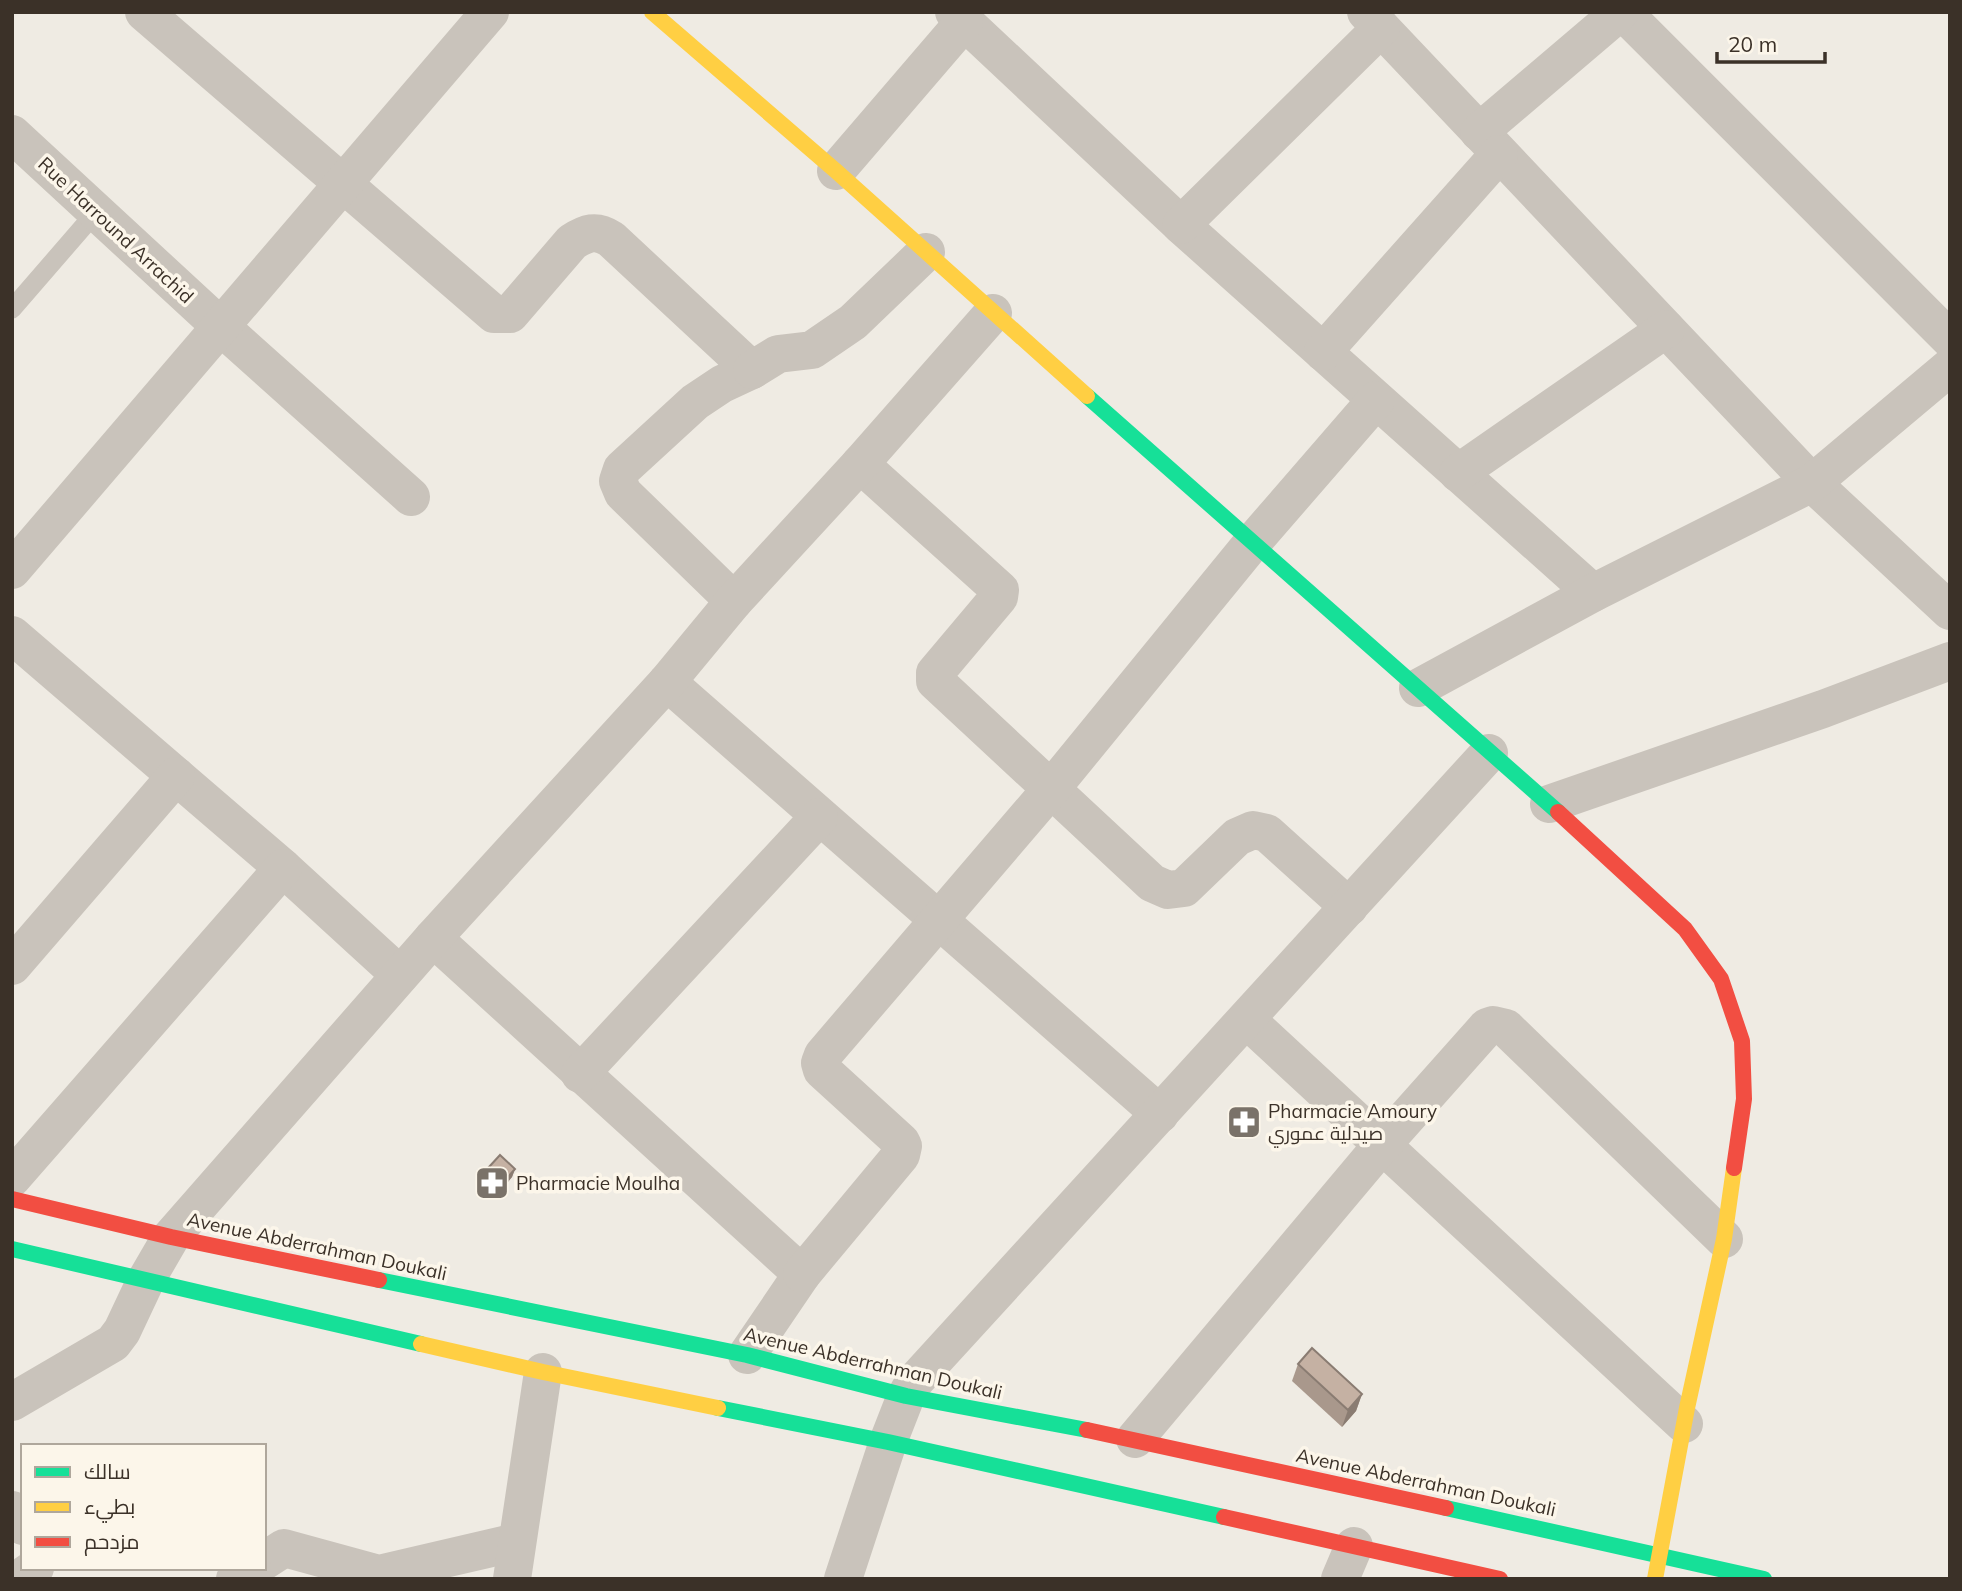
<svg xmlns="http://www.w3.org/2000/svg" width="1962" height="1591" font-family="Mulish,Cairo,sans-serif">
  <rect width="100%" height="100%" fill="#efebe3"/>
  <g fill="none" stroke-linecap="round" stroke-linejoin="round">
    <polyline stroke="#c9c3bb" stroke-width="19" points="12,309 96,212"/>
    <g stroke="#c9c3bb" stroke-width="38">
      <path d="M144 12 494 314H510L572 242C586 233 596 229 611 239L752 370 722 384 695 402 622 469 618 481 623 493 734 601"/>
      <polyline points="954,12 1181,225 1593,593"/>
      <polyline points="1366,12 1812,483 1950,611"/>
      <polyline points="1623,12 1950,339"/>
      <polyline points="1479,132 1620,12"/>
      <polyline points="12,134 220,326 411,497"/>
      <polyline points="836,171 964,22"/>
      <polyline points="1181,225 1381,28"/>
      <polyline points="1323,352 1499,154"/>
      <polyline points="752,370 778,354 812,350 853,322 926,252"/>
      <polyline points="860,464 1000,590 999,597 935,673 935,681 1152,883 1168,890 1184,888 1237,837 1253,830 1267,833 1349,907"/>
      <polyline points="1458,473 1666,329"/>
      <polyline points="12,570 490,12"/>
      <polyline points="12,635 283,868 400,975"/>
      <polyline points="667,682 1160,1114"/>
      <polyline points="1418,688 1593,593 1812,483 1950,367"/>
      <polyline points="1549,804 1823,709 1950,661"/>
      <polyline points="433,938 802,1274 747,1355"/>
      <polyline points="12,966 176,776"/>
      <polyline points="1247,1020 1684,1424"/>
      <polyline points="580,1074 819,817"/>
      <polyline points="12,1178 283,868"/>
      <polyline points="802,1274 901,1155 903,1146 901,1142 822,1070 820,1063 823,1055 1051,789 1252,543 1376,400"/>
      <polyline points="12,1402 113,1343 122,1331 146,1280 171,1237 433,938 667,682 734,601 860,464 993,313"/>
      <polyline points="1135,1439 1382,1145 1487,1027 1493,1025 1506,1028 1724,1239"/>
      <polyline points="12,1510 23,1526"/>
      <polyline points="264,1561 284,1548 379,1574 517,1542"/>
      <polyline points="19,1579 35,1568"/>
      <polyline points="235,1579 252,1568"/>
      <polyline points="512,1579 543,1372"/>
      <polyline points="843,1579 888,1442 906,1396 914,1382 1489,753"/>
      <polyline points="1340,1579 1354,1546"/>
    </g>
    <g stroke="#16e098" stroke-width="16">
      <polyline points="1087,396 1558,812"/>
      <polyline points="12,1249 421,1344"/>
      <polyline points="379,1280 747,1355 906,1396 1087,1430"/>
      <polyline points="718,1408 888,1442 1224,1517"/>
      <polyline points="1446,1508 1764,1579"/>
    </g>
    <g stroke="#ffcf43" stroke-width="16">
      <polyline points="652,12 836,171 1087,396"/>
      <polyline points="421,1344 543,1372 718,1408"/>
      <polyline points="1655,1579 1687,1408 1724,1239 1734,1168"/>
    </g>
    <g stroke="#f24e42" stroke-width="16">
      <polyline points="1558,812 1685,929 1721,979 1742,1041 1744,1099 1734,1168"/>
      <polyline points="12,1199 171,1237 379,1280"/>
      <polyline points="1087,1430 1446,1508"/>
      <polyline points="1224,1517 1500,1579"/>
    </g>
  </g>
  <g fill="#a9988c">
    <polygon points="489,1167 515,1169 512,1177 502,1189 486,1175"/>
    <polygon points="1298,1364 1362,1394 1356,1411 1342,1427 1292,1381"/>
  </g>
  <g fill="#8a7c72">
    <polygon points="515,1169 512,1177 502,1189 505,1180"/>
    <polygon points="1362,1394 1356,1411 1342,1427 1348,1410"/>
  </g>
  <g fill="#c5b1a3" stroke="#8a7c72" stroke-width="2">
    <polygon points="500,1155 515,1169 505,1180 489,1167"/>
    <polygon points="1312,1348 1362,1394 1348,1410 1298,1364"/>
  </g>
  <defs>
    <g id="pharmacy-square" transform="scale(1.75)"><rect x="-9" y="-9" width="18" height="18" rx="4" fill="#7a7269" stroke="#fcf6ea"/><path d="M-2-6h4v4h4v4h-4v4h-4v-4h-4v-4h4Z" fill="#fff"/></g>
  </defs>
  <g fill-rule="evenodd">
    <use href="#pharmacy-square" x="1244" y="1122"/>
    <use href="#pharmacy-square" x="492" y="1183"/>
  </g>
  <g text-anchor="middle" stroke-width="7" stroke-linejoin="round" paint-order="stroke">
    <g font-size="19" fill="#3b3128" stroke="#fcf6ea">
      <text transform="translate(116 230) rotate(43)" y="7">Rue Harround Arrachid</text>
      <text transform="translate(317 1246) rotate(12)" y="7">Avenue Abderrahman Doukali</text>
      <text transform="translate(873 1363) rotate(13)" y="7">Avenue Abderrahman Doukali</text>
      <text transform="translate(1426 1482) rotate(12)" y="7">Avenue Abderrahman Doukali</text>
    </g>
    <g font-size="19" fill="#3b3128" stroke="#fcf6ea" text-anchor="start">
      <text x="1268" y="1118">Pharmacie Amoury<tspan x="1268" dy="22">صيدلية عموري</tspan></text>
      <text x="516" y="1190">Pharmacie Moulha</text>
    </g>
  </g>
  <rect width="1962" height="1591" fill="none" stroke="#3b3128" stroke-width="28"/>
  <rect x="21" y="1444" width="245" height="126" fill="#fcf6ea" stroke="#afa79c" stroke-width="2"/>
  <rect x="35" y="1467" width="35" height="10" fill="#16e098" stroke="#afa79c" stroke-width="2"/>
  <text x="84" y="1479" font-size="21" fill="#3b3128">سالك</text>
  <rect x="35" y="1502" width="35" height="10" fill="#ffcf43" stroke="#afa79c" stroke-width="2"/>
  <text x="84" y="1514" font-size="21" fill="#3b3128">بطيء</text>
  <rect x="35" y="1537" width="35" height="10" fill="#f24e42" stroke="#afa79c" stroke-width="2"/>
  <text x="84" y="1549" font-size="21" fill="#3b3128">مزدحم</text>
  <path d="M1717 52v10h108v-10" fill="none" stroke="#3b3128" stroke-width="3.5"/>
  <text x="1728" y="52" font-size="21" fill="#3b3128" stroke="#fcf6ea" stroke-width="5" paint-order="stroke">20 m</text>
</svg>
